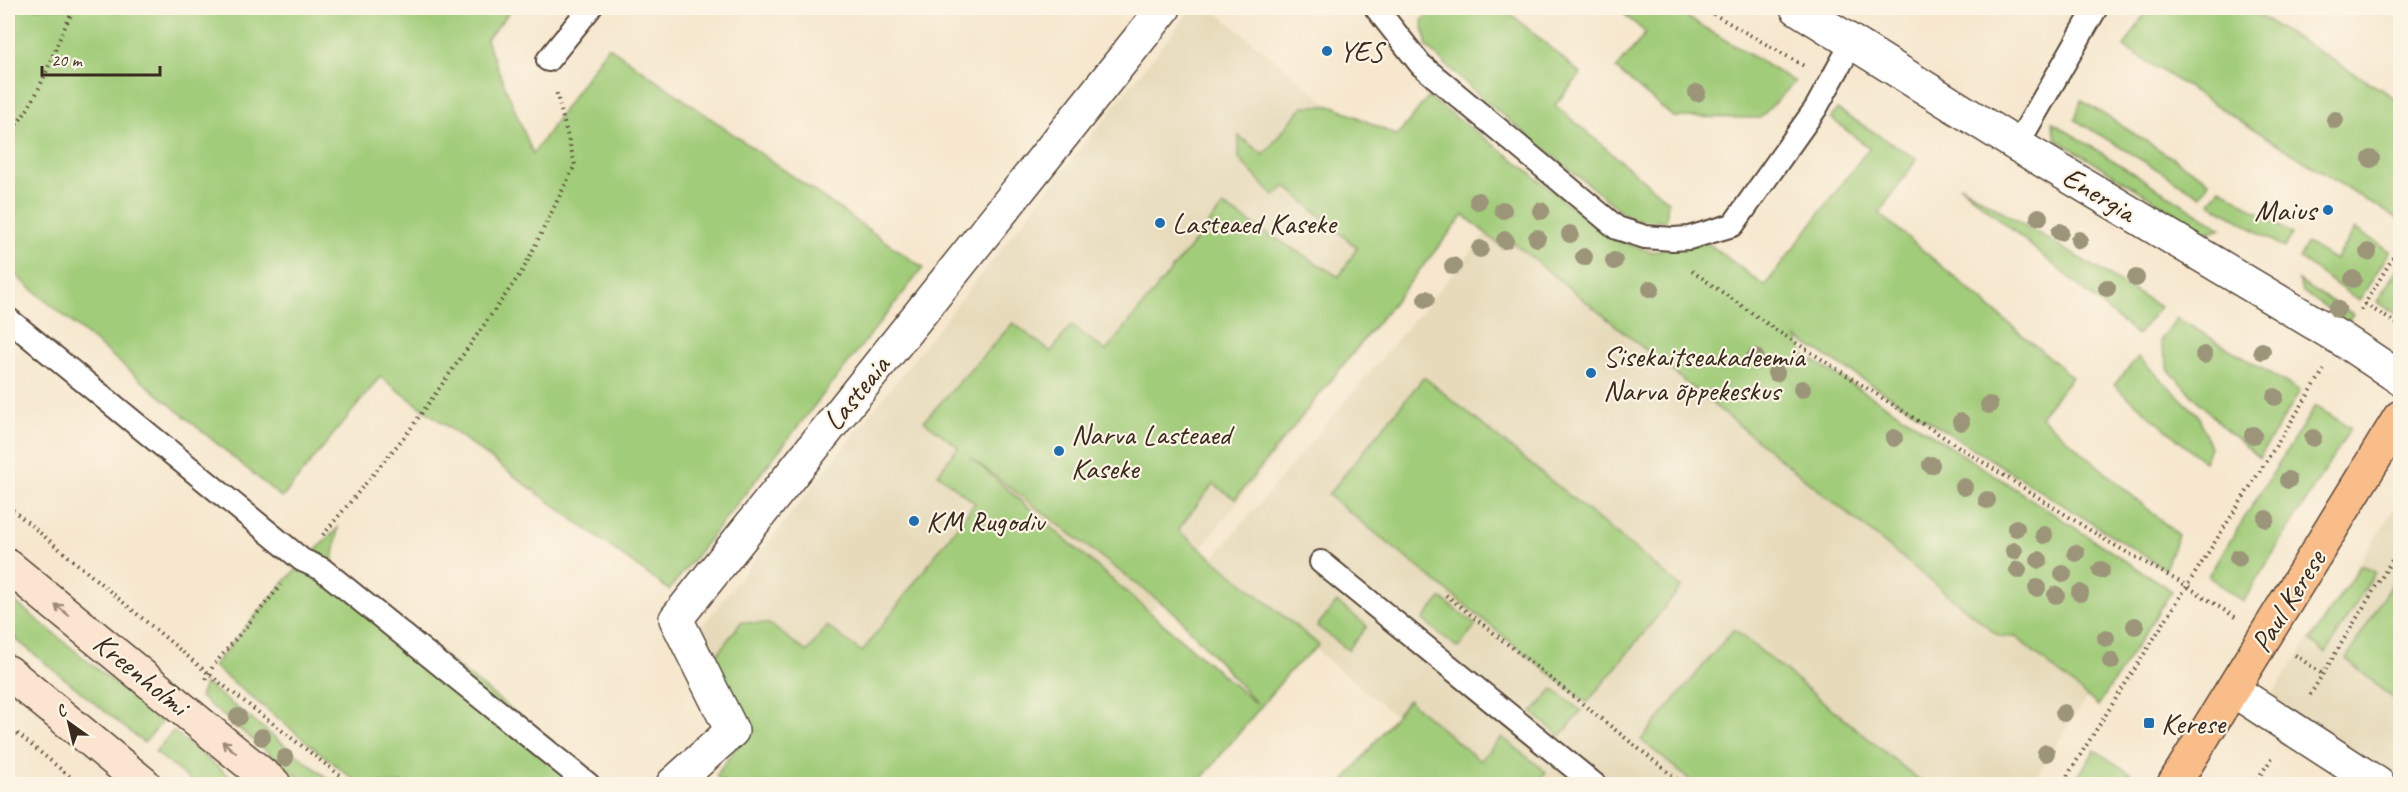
<svg xmlns="http://www.w3.org/2000/svg" width="2408" height="792" font-family="Caveat,sans-serif">
  <rect width="100%" height="100%" fill="#fcf5e5"/>
  <filter id="ink" filterUnits="userSpaceOnUse"><feTurbulence type="fractalNoise" baseFrequency=".0167" numOctaves="2"/><feDisplacementMap in="SourceGraphic" scale="12" xChannelSelector="R" yChannelSelector="G"/><feConvolveMatrix kernelMatrix="1 2 1 2 8 2 1 2 1" color-interpolation-filters="sRGB"/></filter>
  <filter id="wash" filterUnits="userSpaceOnUse"><feTurbulence type="fractalNoise" baseFrequency=".008" numOctaves="4" result="noise"/><feDisplacementMap in="SourceGraphic" scale="24" xChannelSelector="R" yChannelSelector="G"/><feGaussianBlur stdDeviation="1.35" result="paint"/><feColorMatrix in="noise" values="0 0 0 0 0 0 0 0 0 0 0 0 0 0 0 0 0 1.4 0 .05"/><feComposite in="paint" operator="in"/></filter>
  <g filter="url(#wash)">
    <rect width="100%" height="100%" fill="#f6e7ce"/>
    <g fill="#e6daba">
      <polygon points="1192,8 1211,8 1464,215 1015,784 716,667 699,630"/>
      <polygon points="1529,183 2150,599 2031,784 1425,784 1446,758 1210,562"/>
      <polygon points="2400,500 2400,784 2390,784 2264,707"/>
    </g>
    <g fill="#a1cc79" stroke="#6e7b4c" stroke-width="1.5" fill-rule="evenodd">
      <polygon points="8,8 513,8 486,40 533,154 608,46 923,268 669,590 380,377 282,498 8,269"/>
      <polygon points="1432,8 1504,8 1581,74 1555,105 1668,201 1666,221 1631,219 1484,100 1427,47 1422,21"/>
      <polygon points="1617,8 1672,8 1795,82 1760,118 1673,117 1616,69 1646,33"/>
      <polygon points="2148,8 2247,8 2400,101 2400,219 2372,204 2124,47"/>
      <path d="M1428 97 1516 161 1610 238 1652 252 1701 238 1765 286 1869 148 1831 118 1837 109 1917 159 1879 213 2072 377 2040 416 2178 535 2165 569 1797 338 1804 355 1911 421 2172 591 2098 706 2016 637 1999 636 1510 240 1503 248 1464 215 1235 499 1213 484 1178 530 1319 645 1290 671 1197 784H726L716 776 746 733 709 665 741 622 769 624 807 652 827 626 862 652 975 503 938 474 958 447 924 421 1013 323 1051 352 1071 325 1106 351 1223 206 1339 277 1357 248 1286 186 1274 196 1239 159V136L1264 155 1303 106H1334L1397 136ZM970 457 1176 614 1256 703H1255Z"/>
      <polygon points="2081,100 2209,181 2201,196 2075,120"/>
      <polygon points="2052,122 2221,228 2207,233 2056,139"/>
      <polygon points="1959,185 2160,307 2137,335"/>
      <polygon points="2220,188 2292,234 2284,248 2210,203"/>
      <polygon points="2355,229 2390,251 2359,301 2299,258 2307,243 2335,260"/>
      <polygon points="2400,264 2400,316 2377,302"/>
      <polygon points="2298,281 2353,314 2347,322 2302,291"/>
      <polygon points="2177,318 2300,391 2259,458 2221,425 2169,370 2160,341"/>
      <polygon points="2138,357 2198,415 2210,447 2204,462 2114,385"/>
      <polygon points="1424,377 1681,587 1587,703 1328,495"/>
      <polygon points="2315,406 2351,428 2243,602 2208,576"/>
      <polygon points="338,528 332,568 606,784 359,784 213,666 285,581"/>
      <polygon points="2361,565 2375,572 2326,653 2310,641"/>
      <polygon points="2400,570 2400,691 2395,700 2346,659"/>
      <polygon points="8,596 162,722 144,743 8,633"/>
      <polygon points="1441,598 1476,625 1458,648 1423,620"/>
      <polygon points="1337,602 1367,626 1348,650 1317,626"/>
      <polygon points="1734,629 1924,784 1695,784 1641,740"/>
      <polygon points="205,684 206,684 335,784 307,784 200,697"/>
      <polygon points="1553,689 1581,711 1561,736 1532,713"/>
      <polygon points="1408,700 1480,761 1502,737 1546,772 1536,784 1342,784"/>
      <polygon points="173,731 239,784 195,784 155,752"/>
      <polygon points="2095,750 2137,778 2132,784 2073,784"/>
    </g>
  </g>
  <g filter="url(#ink)">
    <g fill="none" stroke-linecap="round" stroke-linejoin="round">
      <g stroke="#574638" stroke-width="26">
        <g id="service">
          <polyline points="1376,8 1421,65 1617,228 1645,237 1673,239 1689,238 1733,225 1816,108 1852,43"/>
          <polyline points="548,60 590,8"/>
          <polyline points="2017,145 2096,8"/>
          <polyline points="8,319 302,560 322,569 588,784"/>
          <polyline points="1321,562 1594,784"/>
        </g>
      </g>
      <g stroke="#574638" stroke-width="36">
        <g id="minor">
          <polyline points="1797,8 2017,145 2343,340 2400,378"/>
          <polyline points="2233,690 2378,784"/>
          <polyline points="673,784 732,731 676,619 1164,8"/>
        </g>
      </g>
      <g stroke="#574638" stroke-width="36">
        <g id="secondary">
          <polyline points="8,566 274,784"/>
          <polyline points="8,672 144,784"/>
        </g>
      </g>
      <g stroke="#574638" stroke-width="36">
        <polyline id="trunk" points="2174,784 2400,417"/>
      </g>
      <g stroke="#574638" stroke-width="4" stroke-dasharray="1.5 4.5" stroke-linecap="butt">
        <polyline points="1703,8 1804,66"/>
        <path d="M8 133C43 101 51 47 75 8"/>
        <polyline points="1692,271 1776,330 1912,417 2107,541 2187,586 2062,784"/>
        <polyline points="2365,304 2400,326"/>
        <polyline points="2361,310 2400,246"/>
        <polyline points="8,506 210,675 351,784"/>
        <polyline points="323,535 409,431 523,270 575,165 556,91"/>
        <polyline points="1446,595 1683,784"/>
        <polyline points="2235,617 2187,586 2324,370"/>
        <polyline points="2295,655 2321,673"/>
        <polyline points="206,679 213,666 281,585"/>
        <polyline points="2310,695 2400,547"/>
        <polyline points="8,726 79,784"/>
        <polyline points="2254,784 2272,758"/>
      </g>
      <use href="#service" stroke="#fff" stroke-width="22"/>
      <use href="#minor" stroke="#fff" stroke-width="33"/>
      <use href="#secondary" stroke="#fce5d0" stroke-width="33"/>
      <use href="#trunk" stroke="#f8bd89" stroke-width="33"/>
    </g>
    <g fill="#9d957a">
      <circle cx="1697" cy="93" r="9"/>
      <circle cx="2335" cy="120" r="9"/>
      <circle cx="2371" cy="159" r="9"/>
      <circle cx="1478" cy="201" r="9"/>
      <circle cx="1503" cy="210" r="9"/>
      <circle cx="1541" cy="211" r="9"/>
      <circle cx="2039" cy="217" r="9"/>
      <circle cx="2060" cy="232" r="9"/>
      <circle cx="1570" cy="234" r="9"/>
      <circle cx="1537" cy="238" r="9"/>
      <circle cx="1505" cy="240" r="9"/>
      <circle cx="2079" cy="240" r="9"/>
      <circle cx="1480" cy="249" r="9"/>
      <circle cx="2368" cy="252" r="9"/>
      <circle cx="1584" cy="257" r="9"/>
      <circle cx="1614" cy="261" r="9"/>
      <circle cx="1453" cy="266" r="9"/>
      <circle cx="2136" cy="278" r="9"/>
      <circle cx="2353" cy="279" r="9"/>
      <circle cx="2107" cy="288" r="9"/>
      <circle cx="1651" cy="289" r="9"/>
      <circle cx="1426" cy="299" r="9"/>
      <circle cx="2337" cy="309" r="9"/>
      <circle cx="2262" cy="351" r="9"/>
      <circle cx="2204" cy="355" r="9"/>
      <circle cx="1755" cy="357" r="9"/>
      <circle cx="1776" cy="373" r="9"/>
      <circle cx="1802" cy="389" r="9"/>
      <circle cx="2275" cy="397" r="9"/>
      <circle cx="1989" cy="405" r="9"/>
      <circle cx="1961" cy="422" r="9"/>
      <circle cx="2253" cy="435" r="9"/>
      <circle cx="1894" cy="438" r="9"/>
      <circle cx="2313" cy="438" r="9"/>
      <circle cx="1931" cy="465" r="9"/>
      <circle cx="2288" cy="480" r="9"/>
      <circle cx="1964" cy="487" r="9"/>
      <circle cx="1987" cy="500" r="9"/>
      <circle cx="2266" cy="519" r="9"/>
      <circle cx="2016" cy="528" r="9"/>
      <circle cx="2044" cy="535" r="9"/>
      <circle cx="2014" cy="551" r="9"/>
      <circle cx="2076" cy="553" r="9"/>
      <circle cx="2238" cy="558" r="9"/>
      <circle cx="2039" cy="560" r="9"/>
      <circle cx="2018" cy="570" r="9"/>
      <circle cx="2101" cy="570" r="9"/>
      <circle cx="2063" cy="574" r="9"/>
      <circle cx="2037" cy="588" r="9"/>
      <circle cx="2080" cy="593" r="9"/>
      <circle cx="2056" cy="595" r="9"/>
      <circle cx="2135" cy="626" r="9"/>
      <circle cx="2106" cy="638" r="9"/>
      <circle cx="2111" cy="661" r="9"/>
      <circle cx="2064" cy="713" r="9"/>
      <circle cx="238" cy="717" r="9"/>
      <circle cx="262" cy="737" r="9"/>
      <circle cx="2046" cy="753" r="9"/>
      <circle cx="285" cy="758" r="9"/>
    </g>
    <defs><path id="oneway-shaft" d="M-6 0H5M1.5-3L5.5 0L1.5 3" fill="none" stroke-width="1.6" stroke-linecap="round" stroke-linejoin="round" transform="scale(1.5)"/></defs>
    <g stroke="#9c8877">
      <use href="#oneway-shaft" transform="translate(62 610) rotate(-141)"/>
      <use href="#oneway-shaft" transform="translate(229 747) rotate(-140)"/>
    </g>
  </g>
  <g fill="#1f6fb2" stroke="#fcf5e5" stroke-width="2">
    <circle cx="1327" cy="51" r="6"/>
    <circle cx="2328" cy="210" r="6"/>
    <circle cx="1160" cy="223" r="6"/>
    <circle cx="1591" cy="373" r="6"/>
    <circle cx="1059" cy="451" r="6"/>
    <circle cx="914" cy="521" r="6"/>
    <rect x="2143" y="717" width="12" height="12" rx="3"/>
  </g>
  <g text-anchor="middle" stroke-width="4.5" stroke-linejoin="round" paint-order="stroke">
    <g font-size="30" fill="#3b2a1e" stroke="#fcf5e5" text-anchor="start">
      <text x="1339" y="61">YES</text>
      <text x="2316" y="220" text-anchor="end">Maius</text>
      <text x="1172" y="233">Lasteaed Kaseke</text>
      <text x="1603" y="366">Sisekaitseakadeemia<tspan x="1603" dy="34">Narva õppekeskus</tspan></text>
      <text x="1071" y="444">Narva Lasteaed<tspan x="1071" dy="34">Kaseke</tspan></text>
      <text x="926" y="531">KM Rugodiv</text>
      <text x="2161" y="733">Kerese</text>
    </g>
    <g font-size="30" fill="#3b2a1e" stroke="#fcf5e5">
      <text transform="translate(2099 194) rotate(31)" y="10">Energia</text>
      <text transform="translate(856 393) rotate(-51)" y="10">Lasteaia</text>
      <text transform="translate(2288 601) rotate(-58)" y="10">Paul Kerese</text>
      <text transform="translate(141 674) rotate(39)" y="10">Kreenholmi</text>
    </g>
  </g>
  <rect width="2408" height="792" fill="none" stroke="#fcf5e5" stroke-width="30"/>
  <g transform="translate(69 723) rotate(326)" stroke="#fcf5e5" stroke-width="4.5" paint-order="stroke">
  <path d="M0-4.5L10 22L0 15L-10 22Z" fill="#3b2a1e"/>
  <text y="-9" font-size="16" font-weight="bold" text-anchor="middle" fill="#3b2a1e">С</text>
  </g>
  <path d="M42 66v9h118v-9" fill="none" stroke="#3b2a1e" stroke-width="3"/>
  <text x="51" y="66" font-size="18" fill="#3b2a1e" stroke="#fcf5e5" stroke-width="4.5" paint-order="stroke">20 m</text>
</svg>
